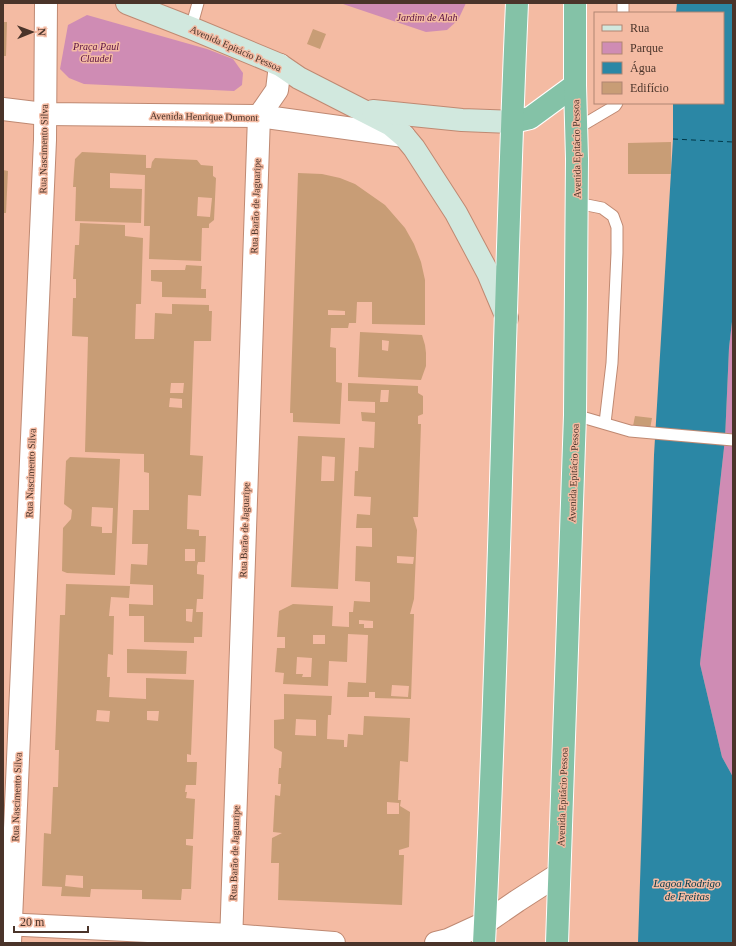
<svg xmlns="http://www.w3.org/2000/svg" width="736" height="946" font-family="Georgia,serif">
  <rect width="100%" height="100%" fill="#f4bba3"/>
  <g fill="#cf8cb4">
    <polygon points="340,3 466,3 458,20 447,30 426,32"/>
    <polygon points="87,15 207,49 233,59 243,73 242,85 234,91 84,84 69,78 60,69 68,25"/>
    <polygon points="733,313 733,777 722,757 700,664 725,439 729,348"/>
  </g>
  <polygon fill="#2b87a5" points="677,3 733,3 733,313 729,348 725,439 700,664 722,757 733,777 733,943 638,943 654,455 673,139 673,103 723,103 723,13 676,13"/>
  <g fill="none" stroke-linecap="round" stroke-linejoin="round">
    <polyline stroke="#003747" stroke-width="1" stroke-dasharray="5 4" stroke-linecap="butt" points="673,139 733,142"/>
  </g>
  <g fill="#c89d76" fill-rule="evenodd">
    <polygon points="3,22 7,22 6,56 3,56"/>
    <polygon points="313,29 326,34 320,49 307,44"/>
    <polygon points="671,142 671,174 628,174 628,143"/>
    <path d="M82 152 146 155V168H151L152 162 155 158 197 160 201 165 213 166V176L216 178 214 220 209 224V228H202L201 261 149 259 150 226H144L145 175 110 173V188L142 189 141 223 75 221 76 187H73L74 171 75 159ZM198 197 212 198 210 217 197 216Z"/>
    <polygon points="3,170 8,171 6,213 3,213"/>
    <path d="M298 173 322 174 340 178 355 184 385 205 405 228 414 244 421 262 425 280V325L372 324V302H357L356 323H349L348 328H331L330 347 336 348V382L342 383 340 424 293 422V413H290ZM328 310 345 311V315H328Z"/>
    <path d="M80 223 125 225V236L143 238 141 304H136L135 339H154L155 313 172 314V304L209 305V311H212L211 341H194L190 455 203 456 201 496 188 495 187 529 199 530V536H206L205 562H198L197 566V574L204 575 203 599H197L196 612H203L202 637H194V643L144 642V616H129V604L153 605V585L130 584 131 564 147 565 148 544H132L133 510H149V473L144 472V454L85 452 88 337 72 336 73 298H76V279H73L75 245H79ZM171 383H184L183 393H170ZM170 398 182 399V408L169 407ZM185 549H195V561H185ZM186 609H193L192 622 186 621Z"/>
    <polygon points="186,265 202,266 201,289 206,289 206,298 162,297 162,282 151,281 151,270 185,270"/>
    <path d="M360 332 422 335 425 345 426 353V366L421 380 358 377ZM382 340 389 341 388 351 382 350Z"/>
    <path d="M348 383 418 386V393L423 396V414L418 416V424H421L418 517H413L417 530 414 599 410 614H414L411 699 375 698V692H369V697H347L348 682 366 683 368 635 348 634 347 662 329 661 328 686 283 684 284 673 275 672 277 648H285V637H277L279 611 293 604 333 606 332 626 349 627V612H353L354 601 370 602V582L355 581 356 546 372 547V528H356L357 514 370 515 371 497 354 496 355 471H358L359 447 374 448 375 422 362 421 361 412 375 413V402L348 401ZM381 390H389L388 402H380ZM397 556 414 557 413 564 397 563ZM359 620 373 621V628H364V624H359ZM313 635H325V644H313ZM297 657 312 658 311 677H302L303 674H296ZM392 685 409 686 408 697 391 696Z"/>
    <polygon points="635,416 652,418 650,429 633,426"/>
    <path d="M298 436 345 438 338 589 291 587ZM322 456 335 457 334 481H321Z"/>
    <path d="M70 457 120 459 115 575 67 573 62 571 63 528 71 519 72 510 64 504 66 461ZM92 507 113 508 112 533H102V527L91 526Z"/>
    <path d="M66 584 130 586 129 598 111 597 109 616H114L113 655 108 654 107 677H110L109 697 146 699V678L194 680 191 755 187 754V762H197L196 785H186L185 792H187L186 798 195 799 193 839H186V845L193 846 191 889H182L181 900 142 899V890L91 889 90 897 61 896 62 887 42 886 44 833 51 834 53 787H58L59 750H55L60 615H65ZM97 710 110 711 109 722 96 721ZM147 711H159L158 721 147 720ZM66 875 83 876V888L65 886Z"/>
    <polygon points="127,649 187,651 186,674 127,673"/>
    <path d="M284 694 332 696 331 715H328L327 739 344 740V747H347L348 734 363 735 364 716 410 718 408 762 400 761 398 800H401L400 806 410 812 409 847 399 850V855H404L402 905 278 900 279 863H271L272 838 282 833 273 832 275 795 280 796 281 784H278L279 768H281L282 752 274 748V720L284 719ZM296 719 316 720V736L295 735ZM387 802 399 803V814H387Z"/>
  </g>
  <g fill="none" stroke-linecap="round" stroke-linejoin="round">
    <g stroke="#bf8972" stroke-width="13">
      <g id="service">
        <polyline points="623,3 623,13"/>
        <polyline points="191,28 198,3"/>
        <polyline points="576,129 615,106 617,103"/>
        <polyline points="577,203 602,208 613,216 617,227 617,253 612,363 605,423"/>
        <polyline points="575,415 630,431 733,440"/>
      </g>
    </g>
    <g stroke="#bf8972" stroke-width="24">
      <g id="minor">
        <polyline points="3,924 231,935 334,943"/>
        <polyline points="10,943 45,140 46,3"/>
        <polyline points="231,943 259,116"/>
        <polyline points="436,943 448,940 485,923 517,901 559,874"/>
      </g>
    </g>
    <g stroke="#bf8972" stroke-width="24">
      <g id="tertiary">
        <polyline points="3,109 44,114 259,116 404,136"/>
        <polyline points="259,116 277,90 280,65"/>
      </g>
    </g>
    <g stroke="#bf8972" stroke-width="24">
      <g id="secondary">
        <polyline points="127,3 191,28 280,65 299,78 391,125 404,136 414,148 456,213 488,273 507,318"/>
        <polyline points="373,111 462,120 513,122"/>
      </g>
    </g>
    <g stroke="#fff" stroke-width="24">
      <g id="trunk">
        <polyline points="513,122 530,118 575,85"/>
        <path d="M484 943C500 630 503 316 517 3"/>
        <polyline points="557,943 575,415 577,159 575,85 575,3"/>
      </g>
    </g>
    <use href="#service" stroke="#fff" stroke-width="11"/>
    <use href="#minor" stroke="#fff" stroke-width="22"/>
    <use href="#tertiary" stroke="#fff" stroke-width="22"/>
    <use href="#secondary" stroke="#d1e8de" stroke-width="22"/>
    <use href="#trunk" stroke="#84c2a7" stroke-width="22"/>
  </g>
  <g text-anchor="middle" stroke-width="3" stroke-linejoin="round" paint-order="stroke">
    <g font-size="10" font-style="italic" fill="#590f42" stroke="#f4bba3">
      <text x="427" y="21">Jardim de Alah</text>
      <text x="96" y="50">Praça Paul<tspan x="96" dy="12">Claudel</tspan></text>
    </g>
    <g font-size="10" fill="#4a342a" stroke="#f4bba3">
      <text transform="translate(236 48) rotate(24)" y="4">Avenida Epitácio Pessoa</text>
      <text transform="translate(204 116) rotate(1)" y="4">Avenida Henrique Dumont</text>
      <text transform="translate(43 149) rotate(-89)" y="4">Rua Nascimento Silva</text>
      <text transform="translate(576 149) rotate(-91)" y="4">Avenida Epitácio Pessoa</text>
      <text transform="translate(255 206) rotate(-88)" y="4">Rua Barão de Jaguaripe</text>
      <text transform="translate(30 473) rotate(-88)" y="4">Rua Nascimento Silva</text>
      <text transform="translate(573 473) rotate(-88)" y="4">Avenida Epitácio Pessoa</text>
      <text transform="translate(244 530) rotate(-88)" y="4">Rua Barão de Jaguaripe</text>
      <text transform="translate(16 797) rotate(-88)" y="4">Rua Nascimento Silva</text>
      <text transform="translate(562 797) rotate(-88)" y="4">Avenida Epitácio Pessoa</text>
      <text transform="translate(234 853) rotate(-88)" y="4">Rua Barão de Jaguaripe</text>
    </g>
    <g font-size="11" font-style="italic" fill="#003747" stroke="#f4bba3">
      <text x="687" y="887">Lagoa Rodrigo<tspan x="687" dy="13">de Freitas</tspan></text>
    </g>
  </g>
  <rect width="736" height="946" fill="none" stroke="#4a342a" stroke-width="8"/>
  <rect x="594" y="12" width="130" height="92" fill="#f4bba3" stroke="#b08573"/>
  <rect x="602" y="25" width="20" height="6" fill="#d1e8de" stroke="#b08573"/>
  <text x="630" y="32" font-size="12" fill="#4a342a">Rua</text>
  <rect x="602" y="42" width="20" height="12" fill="#cf8cb4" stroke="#b08573"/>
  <text x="630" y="52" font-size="12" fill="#4a342a">Parque</text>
  <rect x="602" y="62" width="20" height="12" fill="#2b87a5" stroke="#b08573"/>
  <text x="630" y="72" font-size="12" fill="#4a342a">Água</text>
  <rect x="602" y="82" width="20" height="12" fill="#c89d76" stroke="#b08573"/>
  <text x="630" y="92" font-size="12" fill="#4a342a">Edifício</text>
  <g transform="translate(32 32) rotate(89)" stroke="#f4bba3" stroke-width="3" paint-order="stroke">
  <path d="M0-3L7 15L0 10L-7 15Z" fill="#4a342a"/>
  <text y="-6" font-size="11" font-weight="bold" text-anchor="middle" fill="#4a342a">N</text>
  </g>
  <path d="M14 926v6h74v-6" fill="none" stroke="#4a342a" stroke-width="2"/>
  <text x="20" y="926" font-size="12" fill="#4a342a" stroke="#f4bba3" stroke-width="3" paint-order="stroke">20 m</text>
</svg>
